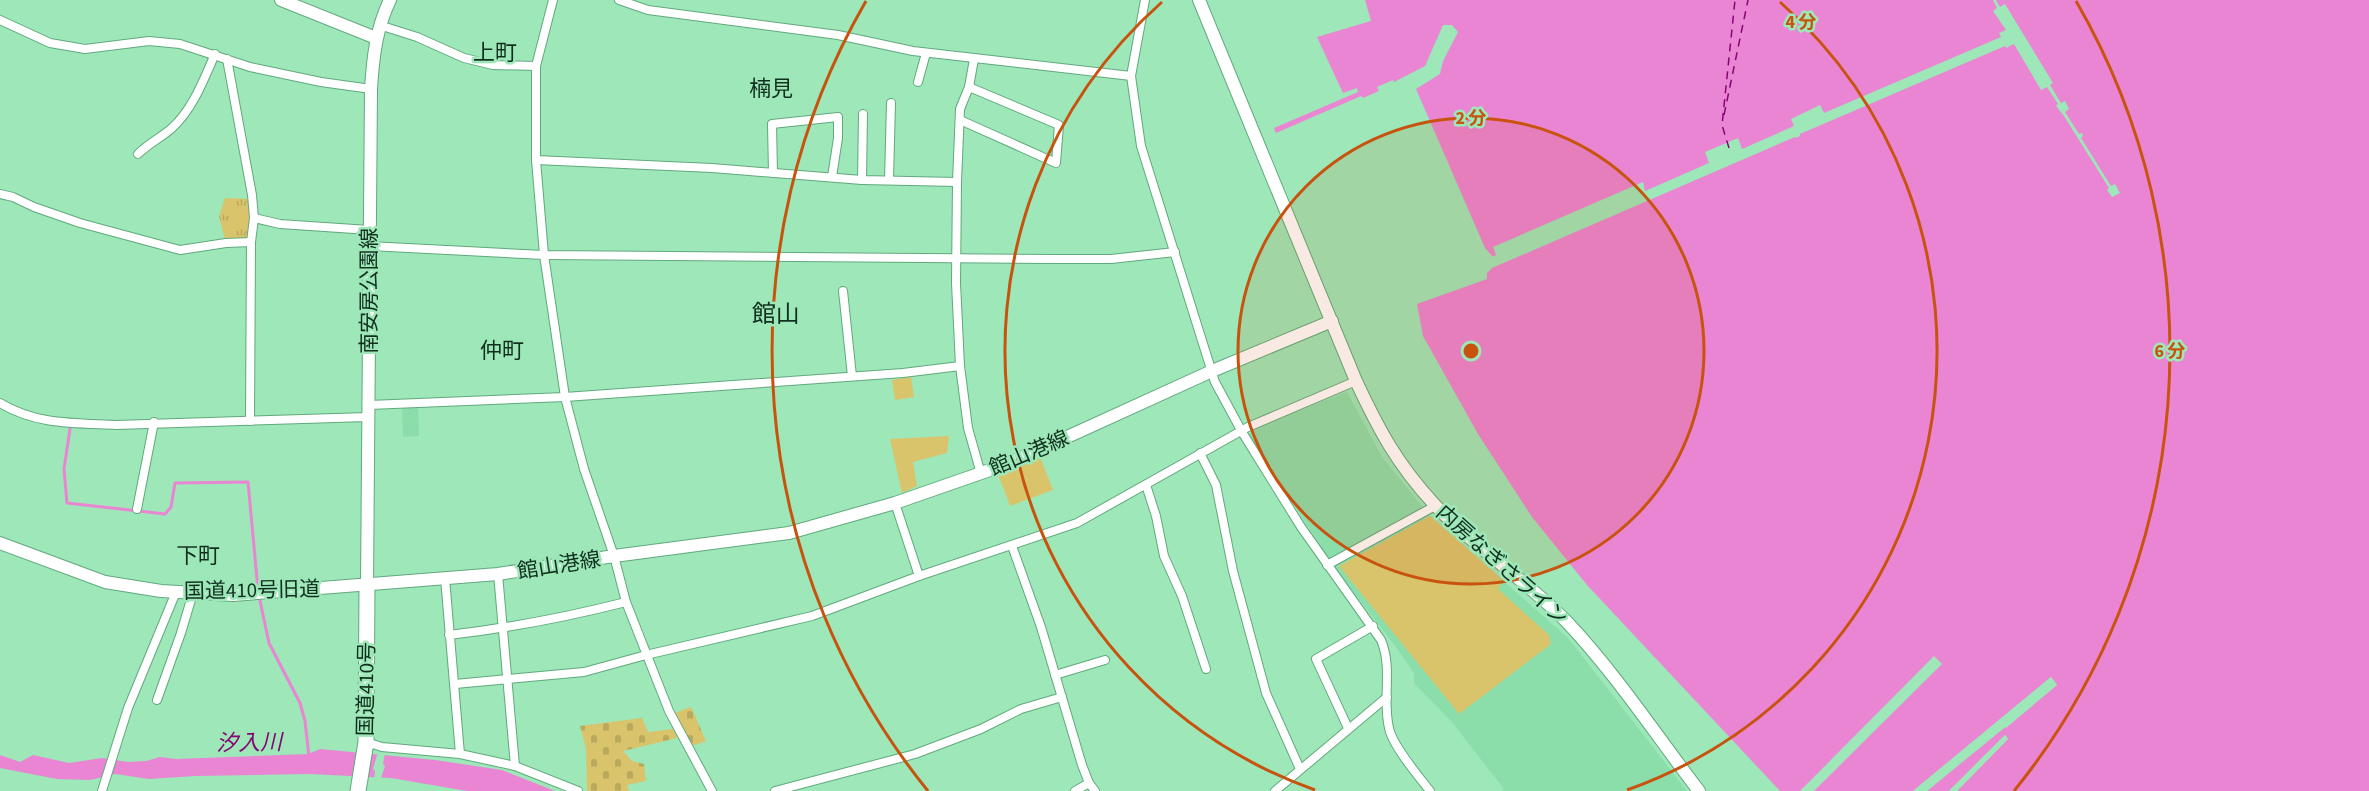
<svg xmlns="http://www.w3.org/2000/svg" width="2369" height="791" font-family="'Source Sans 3','Noto Sans JP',sans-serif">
  <defs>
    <pattern id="cemetery-stones" width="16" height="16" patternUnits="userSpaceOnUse" patternTransform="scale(1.5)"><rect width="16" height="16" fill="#d9c46c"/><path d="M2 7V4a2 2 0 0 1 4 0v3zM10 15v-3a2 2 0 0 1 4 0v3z" fill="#b9a95d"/></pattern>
    <pattern id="park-tufts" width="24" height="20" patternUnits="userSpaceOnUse" patternTransform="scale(1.5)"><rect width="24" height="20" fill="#d9c46c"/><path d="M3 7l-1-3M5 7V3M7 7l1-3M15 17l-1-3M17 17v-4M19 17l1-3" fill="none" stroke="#b9a95d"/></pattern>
  </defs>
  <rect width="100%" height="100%" fill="#9de7b8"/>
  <g fill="#8bddaa">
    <polygon points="1347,392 1382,457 1430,516 1569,639 1687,791 1502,791 1504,789 1452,722 1414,683 1414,673 1396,647 1334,567 1249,435 1254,427"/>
    <polygon points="418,406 419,436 403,437 402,407"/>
  </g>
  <g fill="url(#cemetery-stones)">
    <polygon points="691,707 706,741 695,745 690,744 675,713"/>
    <polygon points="642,718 648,732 674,729 677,738 623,751 632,761 644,764 646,781 627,785 629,791 587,791 586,749 580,726"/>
  </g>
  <polygon fill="url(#park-tufts)" points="225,198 250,199 251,218 248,239 225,240 219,216"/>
  <g fill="#d9c46c">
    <polygon points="911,377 914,397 895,400 892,380"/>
    <polygon points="949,436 947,453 913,462 917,486 902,493 890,439"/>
    <polygon points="1040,457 1053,490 1010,506 998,474"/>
    <polygon points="1430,516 1503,580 1498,589 1549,635 1551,644 1459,714 1339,566"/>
  </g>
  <g fill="#ea85d3">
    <polygon points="1365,0 2369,0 2369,791 1957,791 2008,739 2005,735 1949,791 1927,791 2057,685 2051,677 1913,791 1814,791 1942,664 1934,656 1800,791 1780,791 1587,585 1532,517 1478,434 1423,336 1417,304 1487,279 1487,273 1492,268 1493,257 1485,248 1416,89 1440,74 1443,61 1458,32 1452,25 1443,25 1425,66 1394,82 1393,80 1377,87 1379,91 1363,98 1361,96 1276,133 1274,128 1358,92 1357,88 1343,93 1317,37 1371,21"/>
    <polygon points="320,749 435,760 502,770 555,791 467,791 391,778 309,774 195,776 149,779 115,774 90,780 57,779 0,768 0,755 20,762 33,755 69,763 102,758 128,762 146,761 160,757 176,759 308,754"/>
  </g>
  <g fill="#9de7b8">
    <polygon points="1993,0 1996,0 2000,7 2005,4 2053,83 2050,85 2061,103 2065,101 2069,109 2065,112 2079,134 2082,133 2083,136 2081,138 2111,186 2115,184 2120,193 2112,197 2107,190 2109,188 2064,116 2056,106 2058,104 2047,87 2041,90 2014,44 2006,48 2005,46 1800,134 1800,136 1796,138 1795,137 1485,271 1489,267 1490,258 1496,255 1493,247 1643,182 1645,191 1709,163 1705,152 1738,138 1742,149 1794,126 1791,119 1820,105 1824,113 2001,37 1999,33 2006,30 1993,11 1997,8"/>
    <polygon points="2051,677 2057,685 2006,728 2004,726 1927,791 1924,791 2003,723 2007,723 2053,684 2050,681 1918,791 1913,791"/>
    <polygon points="2005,735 2008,739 1957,791 1949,791"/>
    <polygon points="378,752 385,753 383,764 385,766 380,781 374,780 375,771 373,769"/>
  </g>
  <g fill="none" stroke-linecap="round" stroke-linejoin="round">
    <g stroke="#ea85d3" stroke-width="3">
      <polyline points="70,429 64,469 67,503 165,514 171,507 175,483 248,482 258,590"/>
      <polyline points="259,596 269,643 300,703 305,721 309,757"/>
    </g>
    <g stroke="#860474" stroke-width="1.5" stroke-dasharray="8 6" stroke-linecap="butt">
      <polyline points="1724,115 1748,0"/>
      <polyline points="1729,148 1722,125 1735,0"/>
    </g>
    <g stroke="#60a97d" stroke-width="10">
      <g id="street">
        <polyline points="553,0 536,66 536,160 544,255 565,397 584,469 614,556 626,602 669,711 712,791"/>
        <polyline points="619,0 648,10 838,35 913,51 1131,76"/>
        <path d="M1145 0 1131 76 1141 146 1215 382 1242 432 1301 527 1381 640C1393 668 1382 699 1389 728 1392 745 1419 777 1430 791"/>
        <polyline points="0,20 50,43 85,49 149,41 180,44 250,67 321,82 371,89"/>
        <polyline points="379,25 417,37 464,58 493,65 536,66"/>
        <polyline points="227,59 252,195 254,218 280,224 369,230"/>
        <polyline points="974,59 969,87 960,109 957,182 956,283 960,366 968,428 981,474"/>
        <polyline points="918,82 926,53"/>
        <polyline points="960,120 1056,163 1059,125 969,87"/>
        <path d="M138 154C149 143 162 137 172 128 193 109 204 79 215 54"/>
        <polyline points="536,160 712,168 862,180 957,182"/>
        <polyline points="773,173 772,124 838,117 838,138 832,177"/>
        <polyline points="862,180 863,114"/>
        <polyline points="889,180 891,103"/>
        <polyline points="0,194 13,197 34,207 80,223 180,250 226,243 251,242"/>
        <polyline points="369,246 544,255 1049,259 1111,259 1175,252"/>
        <polyline points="843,291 852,376"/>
        <path d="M0 403C36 425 75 423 116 425L368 417"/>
        <polyline points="369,405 565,397 903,373 960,366"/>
        <polyline points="250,421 251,242 254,218"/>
        <polyline points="1200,453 1216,485 1233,571 1266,693 1300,769"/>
        <polyline points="1146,485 1156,516 1164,556 1182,596 1206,669"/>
        <polyline points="895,503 919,576"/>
        <polyline points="137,509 154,422"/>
        <polyline points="1012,546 1041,627 1082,765 1089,783 1095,791"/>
        <polyline points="1327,565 1435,506"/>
        <polyline points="498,574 515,766"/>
        <polyline points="445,578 460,754"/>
        <path d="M449 635C509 628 567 617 626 602"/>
        <polyline points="1055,675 1105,660"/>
        <polyline points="455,684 584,672 646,655 812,616 919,576 1077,523 1248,427 1356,381"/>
        <polyline points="157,700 181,633 193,593"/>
        <polyline points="1348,728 1316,659 1373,626"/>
        <polyline points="366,742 382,747 460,754 515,766 578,791"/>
        <polyline points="102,791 128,708 176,592"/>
        <polyline points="775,791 915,754 981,729 1021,709 1062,697"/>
        <polyline points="1075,791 1089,783"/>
        <polyline points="1275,791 1387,697"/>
      </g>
    </g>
    <g stroke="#60a97d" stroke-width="14">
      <g id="secondary">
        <polyline points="281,0 376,38"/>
        <path d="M1199 0 1356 381C1379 430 1397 464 1434 504 1474 547 1526 580 1567 622 1616 674 1656 735 1699 791"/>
        <polyline points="0,543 105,582 161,591 233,595 498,574 614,556 789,533 895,503 1010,463 1212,371 1332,321"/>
        <path d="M367 585 371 89C373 57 376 29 390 0"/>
      </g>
    </g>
    <g stroke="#60a97d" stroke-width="17">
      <polyline id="highway" points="358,791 366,742 367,585"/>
    </g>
    <use href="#street" stroke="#fff" stroke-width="8"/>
    <use href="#secondary" stroke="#fff" stroke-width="12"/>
    <use href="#highway" stroke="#fff" stroke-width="15"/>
  </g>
  <circle cx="1471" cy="351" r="233" fill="#c8530f" fill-opacity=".12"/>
  <g fill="none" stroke="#c8530f" stroke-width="3">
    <circle cx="1471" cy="351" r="233"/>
    <path d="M1315 790A466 466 0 0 1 1162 2M1780 2A466 466 0 0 1 1627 790"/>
    <path d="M928 791A699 699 0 0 1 866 1M2076 1A699 699 0 0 1 2014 791"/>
  </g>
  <g text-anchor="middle" stroke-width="5" stroke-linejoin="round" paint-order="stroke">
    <g font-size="21" fill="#112f1e" stroke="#9de7b8">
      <text transform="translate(369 291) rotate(-90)" y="7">南安房公園線</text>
      <text transform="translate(1029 453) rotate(-23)" y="7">館山港線</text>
      <text transform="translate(559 565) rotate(-9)" y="7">館山港線</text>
      <text transform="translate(1502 565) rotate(42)" y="7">内房なぎさライン</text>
      <text transform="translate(252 590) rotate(-1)" y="7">国道410号旧道</text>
      <text transform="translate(366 689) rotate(-89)" y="7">国道410号</text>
    </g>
    <g font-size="22" fill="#112f1e" stroke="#9de7b8">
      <text x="495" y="60">上町</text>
      <text x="771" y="96">楠見</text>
      <text x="502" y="358">仲町</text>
      <text x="198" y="563">下町</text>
    </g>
    <g font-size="22" font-style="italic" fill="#860474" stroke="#9de7b8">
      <text transform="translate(249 742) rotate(-1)" y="8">汐入川</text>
    </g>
    <g font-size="24" fill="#112f1e" stroke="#9de7b8">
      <text x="776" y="322">館山</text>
    </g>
  </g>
  <circle cx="1471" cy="351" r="9" fill="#c8530f" stroke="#9de7b8" stroke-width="3"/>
  <g font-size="18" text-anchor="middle" font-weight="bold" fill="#c8530f" stroke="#9de7b8" stroke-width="5" stroke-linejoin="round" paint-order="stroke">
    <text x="1801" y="28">4 分</text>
    <text x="1471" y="124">2 分</text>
    <text x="2170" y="357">6 分</text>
  </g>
</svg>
